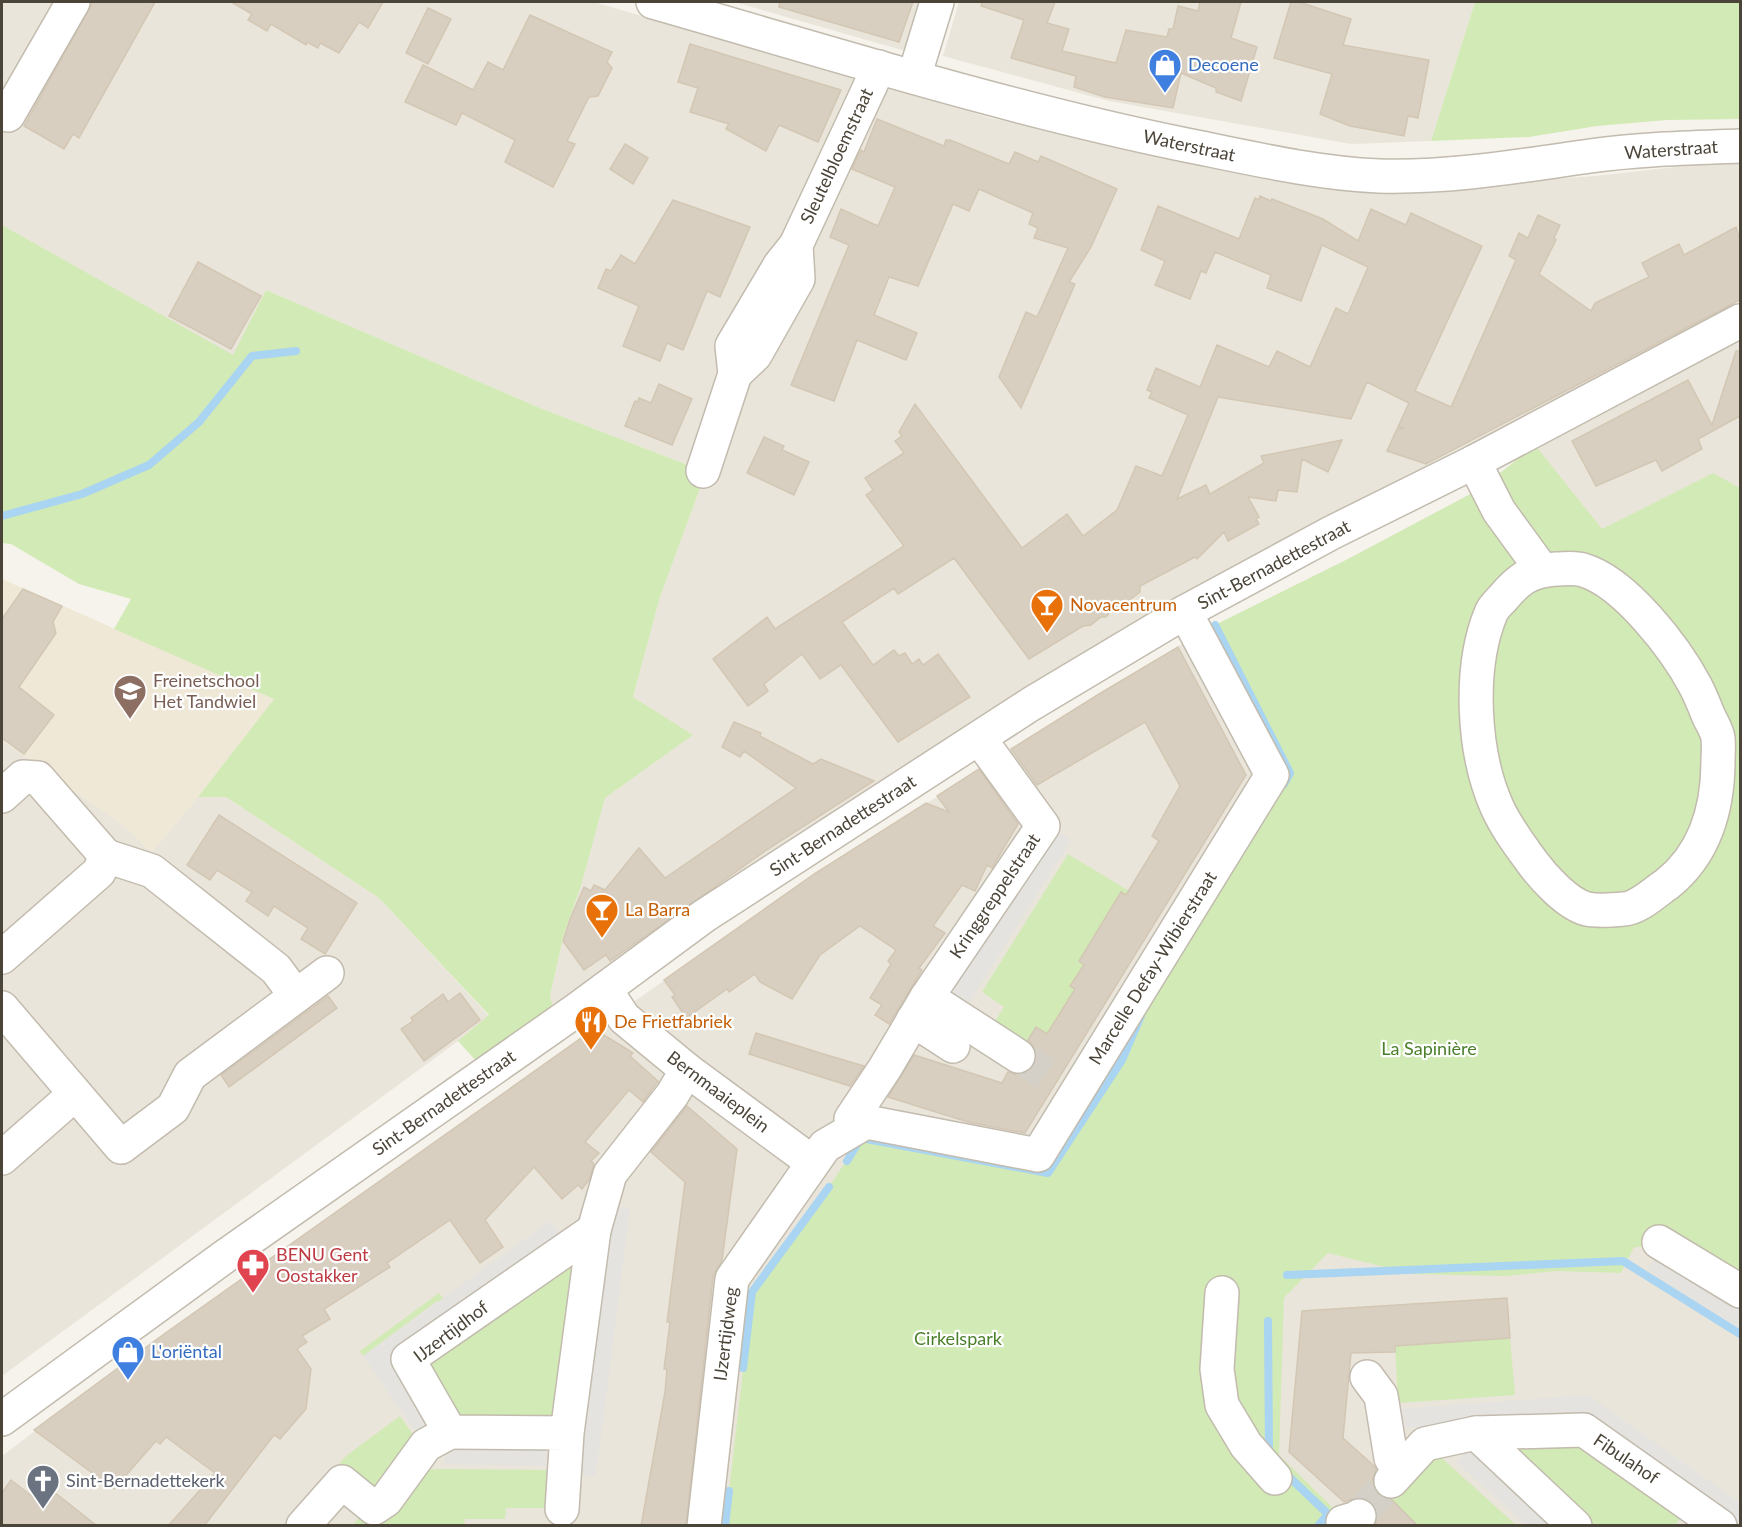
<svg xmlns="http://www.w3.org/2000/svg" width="1742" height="1527" font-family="Lato,sans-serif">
  <rect width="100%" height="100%" fill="#f6f3ec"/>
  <g fill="#eae5da">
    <polygon points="2,2 593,2 795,59 990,118 1286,179 1371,192 1595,176 1712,163 1740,162 1740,300 1695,324 1617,369 1322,519 1179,602 554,1010 550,996 564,934 581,886 605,798 692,735 633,697 660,597 706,472 540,408 266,290 233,356 2,225"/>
    <polygon points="734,2 920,2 905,51"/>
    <polygon points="959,2 1475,2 1431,141 1351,144 1109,101 943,56"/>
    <polygon points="1740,336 1740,1525 2,1526 2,1456 154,1341 809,878 1094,697 1205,630 1348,559 1480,489 1535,445"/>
    <polygon points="2,740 123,825 152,852 198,797 226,797 379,898 489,1016 458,1041 2,1376"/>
  </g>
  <polygon fill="#efe8d6" points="2,579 274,699 198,797 152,852 123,825 2,740"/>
  <g fill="#d2eab5">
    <polygon points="1475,2 1740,2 1740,119 1667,120 1597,126 1529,137 1431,141"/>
    <polygon points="2,225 233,355 266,290 540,408 706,472 660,597 633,697 693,735 605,798 581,886 564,934 550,996 554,1010 479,1064 458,1041 489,1015 379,898 226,797 198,797 274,699 114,629 131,599 79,584 11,544 2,543"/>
    <polygon points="1535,445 1602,529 1713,473 1740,488 1740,1279 1682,1246 1634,1247 1621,1273 1556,1271 1506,1276 1413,1274 1328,1253 1284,1298 1279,1455 1333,1508 1318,1525 725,1526 752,1292 829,1187 861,1138 1042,1162 1281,776 1205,630 1348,559 1480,489"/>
    <polygon points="1068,854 1129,891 1126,895 1121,893 1079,961 1084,965 1070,986 1075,989 1047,1034 1036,1027 1024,1046 992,1026 1004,1007 982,992"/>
    <polygon points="574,1263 560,1418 462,1421 430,1365 434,1359"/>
    <polygon points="439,1293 455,1313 437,1301 363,1356 360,1351"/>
    <polygon points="1510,1338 1515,1395 1398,1403 1395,1346"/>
    <polygon points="400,1416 421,1446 380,1498 332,1472 346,1456"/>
    <polygon points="1516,1445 1574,1446 1598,1457 1679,1516 1680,1519 1675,1525 1589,1525 1514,1456"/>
    <polygon points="1434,1451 1516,1525 1418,1525 1390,1500"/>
    <polygon points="446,1469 546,1470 546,1508 506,1508 505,1519 465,1519 464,1525 352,1526 364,1512 413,1470"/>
  </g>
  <g fill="#e5e3e0">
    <polygon points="1054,829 1071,840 965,1009 948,998"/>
    <polygon points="611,1206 630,1208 596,1476 576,1474"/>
    <polygon points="550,1221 562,1237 393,1360 435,1420 417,1433 363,1356"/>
    <polygon points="1657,1255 1740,1309 1740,1331 1647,1270"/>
    <polygon points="1588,1395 1740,1503 1740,1525 1737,1525 1582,1415 1400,1428 1399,1409"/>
    <polygon points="445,1445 547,1446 546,1466 445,1464"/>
    <polygon points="1469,1448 1553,1525 1526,1525 1456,1462"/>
  </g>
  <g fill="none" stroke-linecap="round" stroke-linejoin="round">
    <g stroke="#a9d4f2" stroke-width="8">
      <polyline points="2,516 82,494 149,465 199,422 252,356 296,351"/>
      <polyline points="1215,625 1290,773 1284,784"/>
      <polyline points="847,1161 861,1138 1048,1173 1122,1060 1141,1016"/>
      <polyline points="1287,1275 1623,1261 1740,1334"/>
      <polyline points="1268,1321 1269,1454"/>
      <polyline points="743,1368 752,1292 829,1187"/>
      <polyline points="1284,1472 1328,1514 1318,1526"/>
      <polyline points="725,1526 729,1491"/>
    </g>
  </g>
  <g fill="#d8cfc1" stroke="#d3c7b4" stroke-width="1.5">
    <polygon points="93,2 155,2 79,138 73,134 64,149 24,126"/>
    <polygon points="231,2 383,2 368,28 359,22 339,53 320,43 318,48 307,42 306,45 271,24 267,31 248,20 252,14"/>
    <polygon points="780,2 913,2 899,42 779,7"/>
    <polygon points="982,2 1055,2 1047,23 1069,29 1062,51 1116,63 1126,30 1167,37 1169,29 1173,29 1178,6 1198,11 1200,2 1241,2 1231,38 1257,47 1241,101 1216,92 1216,88 1181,73 1173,108 1105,97 1074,87 1076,76 1011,58 1024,20 981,6"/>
    <polygon points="1291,2 1299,2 1351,19 1343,45 1429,60 1418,118 1408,116 1404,136 1350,126 1320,114 1332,74 1274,58"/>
    <polygon points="428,8 451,19 428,64 406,53"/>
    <polygon points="530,15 612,52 607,62 612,68 598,96 589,97 567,141 575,144 553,187 505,162 515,140 462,113 456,125 405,102 423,65 473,90 488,62 503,70"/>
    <polygon points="690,44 841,90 818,142 779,125 766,151 726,129 729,124 690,112 698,88 678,82"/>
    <polygon points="877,119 944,146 946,140 950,140 1009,164 1015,152 1038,162 1041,156 1117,189 1091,247 1069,282 1075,284 1021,408 999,377 1026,312 1037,317 1068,248 1034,238 1038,228 1029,224 1033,213 979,189 969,211 953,204 918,286 889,277 874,315 917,333 906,360 857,340 834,401 791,385 849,245 830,237 841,209 878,226 895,187 852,169 861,150 864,152"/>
    <polygon points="625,144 648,158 633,184 610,169"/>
    <polygon points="1260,196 1271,201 1272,199 1323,219 1358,241 1371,209 1406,225 1411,213 1482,246 1415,391 1451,407 1516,260 1509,256 1519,233 1528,238 1538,215 1560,225 1554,238 1556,240 1539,274 1591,311 1595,303 1649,277 1642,263 1679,244 1684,255 1736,227 1740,240 1740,300 1426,464 1387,451 1397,429 1405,428 1398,427 1409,403 1367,382 1351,419 1218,397 1177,499 1206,485 1210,494 1264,463 1261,456 1342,440 1328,472 1302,459 1297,492 1278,490 1276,501 1248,497 1259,517 1256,519 1259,524 1228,541 1224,532 1197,559 1195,557 1140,586 1140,592 1119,608 1110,612 1106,617 1101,617 1091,625 1083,626 1029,659 954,558 898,594 894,588 842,622 873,665 894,650 899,656 905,653 912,664 919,659 923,665 938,654 970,697 898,742 841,665 820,679 802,654 764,684 768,691 748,706 713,659 767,617 775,629 904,546 866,495 873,490 865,478 904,453 895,441 902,436 899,432 915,404 1022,548 1067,514 1083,536 1117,510 1136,466 1162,476 1188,415 1149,398 1152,392 1147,390 1156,368 1200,387 1217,345 1269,367 1277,351 1310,367 1336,308 1348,314 1368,267 1322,245 1301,301 1267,288 1271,275 1215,252 1206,273 1201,271 1190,299 1155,285 1165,261 1141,250 1158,206 1239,239 1255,198 1259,200"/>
    <polygon points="673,200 750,227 720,297 707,291 683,350 667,343 660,361 623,346 639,306 598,288 606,269 611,271 621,255 635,264"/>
    <polygon points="198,262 261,296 231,349 169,316"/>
    <polygon points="1736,351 1740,351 1740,416 1698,439 1702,449 1662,471 1656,460 1596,486 1572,441 1688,380 1712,425"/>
    <polygon points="659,384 692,399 672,445 625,426 635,401 638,402 639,398 651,403"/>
    <polygon points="764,437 784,446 782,450 809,462 794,495 747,473"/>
    <polygon points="23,589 62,606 53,622 56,633 19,687 54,715 24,754 2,738 2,619"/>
    <polygon points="1178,647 1246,775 1025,1133 968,1122 888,1097 914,1055 1002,1083 1008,1072 1018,1075 1026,1073 1034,1066 1037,1058 1035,1048 1028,1040 1036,1027 1047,1034 1075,989 1070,986 1084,965 1079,961 1121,892 1126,895 1159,841 1152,836 1180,786 1145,722 1037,785 1011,749 1099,694"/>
    <polygon points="734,722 761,733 760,736 813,764 821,759 874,781 768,849 610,961 606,955 584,970 563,941 570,919 584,887 591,891 594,885 605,890 639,848 665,878 796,788 744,751 740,757 722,747"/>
    <polygon points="979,769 1018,824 992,868 987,865 975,891 962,885 933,926 945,933 919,968 922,970 889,1024 875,1015 882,1005 870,998 891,964 888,961 896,950 860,926 820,955 792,999 760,982 755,974 729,992 727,989 686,1018 672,997 675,995 664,980 814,874 926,803 949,812 937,796"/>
    <polygon points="219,815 357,903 325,954 301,939 308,928 274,906 268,916 246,901 252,892 217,870 210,880 187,865"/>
    <polygon points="460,993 480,1020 424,1061 401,1029 413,1021 411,1018 443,994 448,1002"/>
    <polygon points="328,996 337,1008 229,1087 221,1075"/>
    <polygon points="594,1029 633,1053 630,1056 658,1081 643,1102 629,1090 585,1142 599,1153 591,1161 594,1164 589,1180 582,1189 578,1185 562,1199 534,1167 485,1220 503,1247 480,1263 450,1220 387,1263 390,1267 324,1309 330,1319 302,1336 307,1342 297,1349 311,1369 306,1409 280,1439 274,1435 204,1526 168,1526 215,1473 166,1437 160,1444 156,1441 114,1489 34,1430 164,1334"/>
    <polygon points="756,1033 830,1056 864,1066 850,1086 749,1054"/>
    <polygon points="687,1106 737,1149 722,1260 713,1277 686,1526 641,1526 665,1392 667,1369 664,1369 670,1322 667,1322 685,1182 651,1152"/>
    <polygon points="1507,1298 1510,1338 1395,1346 1395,1352 1351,1353 1343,1438 1374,1466 1376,1470 1373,1478 1373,1486 1378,1494 1386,1499 1391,1499 1418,1526 1375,1526 1377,1520 1377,1512 1372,1502 1363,1498 1355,1498 1344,1502 1289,1452 1302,1311"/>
    <polygon points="11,1480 33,1497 44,1484 97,1526 2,1526 2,1493"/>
  </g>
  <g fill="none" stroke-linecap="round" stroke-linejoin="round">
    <g stroke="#d4d0c8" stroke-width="33" stroke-dasharray="33 16" stroke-linecap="butt">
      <polyline points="1018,1056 1058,1081"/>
      <polyline points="1359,1516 1391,1481"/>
    </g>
    <g stroke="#c2bbae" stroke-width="36">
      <g id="minor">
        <path d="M653 2C828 52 1002 107 1181 144 1246 157 1313 173 1379 176 1450 178 1520 166 1590 156 1640 149 1690 148 1740 146"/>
        <polyline points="914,77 937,2"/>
        <polyline points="8,115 73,2"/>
        <polyline points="735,374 755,355 798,279 796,245"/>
        <polyline points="1474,462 1499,511 1542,570"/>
        <polyline points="703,471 735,374 732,346 780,265 796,245 879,67"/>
        <path d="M1556 569C1564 569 1575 567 1583 570 1625 582 1676 649 1696 687 1701 697 1705 707 1709 717 1712 723 1717 731 1718 738 1719 745 1718 754 1718 761 1718 808 1705 854 1667 884 1655 892 1639 908 1624 909 1613 910 1597 911 1587 909 1567 904 1543 877 1532 862 1519 844 1506 827 1497 807 1473 753 1468 669 1491 613 1493 608 1498 603 1502 599 1519 579 1529 571 1556 569Z"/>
        <polyline points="979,738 1043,826 927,997 885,1068 851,1119 1038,1155 1272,775 1185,612"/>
        <polyline points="2,796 23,777 38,778 106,856 99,872 2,957"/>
        <polyline points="106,856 152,871 276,969 296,996"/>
        <polyline points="605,989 624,1018 687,1070 812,1162"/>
        <polyline points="927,997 1018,1056"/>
        <polyline points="2,1008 121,1147 173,1108 190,1075 327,973"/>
        <polyline points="913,1020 953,1046"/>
        <polyline points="2,1158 75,1094"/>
        <polyline points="594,1230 610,1174 672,1095 687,1070"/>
        <polyline points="1659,1242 1740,1291"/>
        <polyline points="1222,1293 1217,1369 1222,1405 1246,1445 1275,1478"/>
        <polyline points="1367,1377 1381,1396 1391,1458 1399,1472"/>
        <polyline points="2,1419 224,1257 575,1011 704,916 1031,704 1185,612 1331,533 1474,462 1740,321"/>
        <polyline points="1476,1433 1575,1526"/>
        <polyline points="1391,1481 1425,1444 1476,1433 1584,1430 1720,1526"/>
        <polyline points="562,1509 567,1433 594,1230 408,1359 450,1432 567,1433"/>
        <polyline points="1343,1522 1357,1518 1359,1516"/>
        <polyline points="303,1526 342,1482 374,1508 386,1500 426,1445 450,1432"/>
        <polyline points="704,1526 732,1279 825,1146 866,1122"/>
      </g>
    </g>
    <use href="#minor" stroke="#fff" stroke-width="33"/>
  </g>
  <defs>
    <g id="shop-pin" transform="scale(1.725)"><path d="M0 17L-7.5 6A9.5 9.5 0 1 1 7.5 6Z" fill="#3f7fe0" stroke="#fff"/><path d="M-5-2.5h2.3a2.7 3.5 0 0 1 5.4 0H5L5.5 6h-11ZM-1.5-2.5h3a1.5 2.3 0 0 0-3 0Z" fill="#fff"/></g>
    <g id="bar-pin" transform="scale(1.725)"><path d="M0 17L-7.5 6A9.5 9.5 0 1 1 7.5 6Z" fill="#e8710a" stroke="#fff"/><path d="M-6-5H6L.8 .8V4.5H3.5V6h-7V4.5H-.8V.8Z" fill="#fff"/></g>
    <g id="school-pin" transform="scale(1.725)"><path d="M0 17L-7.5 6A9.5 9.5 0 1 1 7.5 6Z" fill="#8d6e63" stroke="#fff"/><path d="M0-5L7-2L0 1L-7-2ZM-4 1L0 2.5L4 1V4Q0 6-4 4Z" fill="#fff"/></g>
    <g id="restaurant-pin" transform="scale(1.725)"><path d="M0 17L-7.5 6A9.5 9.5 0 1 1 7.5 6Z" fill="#e8710a" stroke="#fff"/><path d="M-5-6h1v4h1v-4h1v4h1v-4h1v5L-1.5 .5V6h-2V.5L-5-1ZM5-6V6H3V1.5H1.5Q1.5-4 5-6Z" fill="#fff"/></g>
    <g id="pharmacy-pin" transform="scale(1.725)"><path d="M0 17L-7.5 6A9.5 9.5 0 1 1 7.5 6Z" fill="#e0444e" stroke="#fff"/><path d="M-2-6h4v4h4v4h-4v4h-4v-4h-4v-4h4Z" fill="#fff"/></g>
    <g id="church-pin" transform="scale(1.725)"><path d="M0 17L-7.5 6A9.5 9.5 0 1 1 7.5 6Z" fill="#6b7280" stroke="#fff"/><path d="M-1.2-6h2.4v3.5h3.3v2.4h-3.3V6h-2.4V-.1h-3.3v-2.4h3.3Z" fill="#fff"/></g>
  </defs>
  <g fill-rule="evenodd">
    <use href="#shop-pin" x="1165" y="65"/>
    <use href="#bar-pin" x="1047" y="605"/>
    <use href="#school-pin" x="130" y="691"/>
    <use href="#bar-pin" x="602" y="910"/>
    <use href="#restaurant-pin" x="591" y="1022"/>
    <use href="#pharmacy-pin" x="253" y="1265"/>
    <use href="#shop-pin" x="128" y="1352"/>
    <use href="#church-pin" x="43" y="1481"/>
  </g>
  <g text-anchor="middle" stroke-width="4.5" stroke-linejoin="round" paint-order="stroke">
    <g font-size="18" fill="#366cbe" stroke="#fff" text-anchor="start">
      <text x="1188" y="71">Decoene</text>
      <text x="151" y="1358">L'oriëntal</text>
    </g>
    <g font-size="18" fill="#4b4439" stroke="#fff">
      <text transform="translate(1189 146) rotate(12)" y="6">Waterstraat</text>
      <text transform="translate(1671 150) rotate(-4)" y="6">Waterstraat</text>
      <text transform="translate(837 156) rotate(-65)" y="6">Sleutelbloemstraat</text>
      <text transform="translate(1274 565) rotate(-28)" y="6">Sint-Bernadettestraat</text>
      <text transform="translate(843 826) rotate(-33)" y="6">Sint-Bernadettestraat</text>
      <text transform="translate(995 896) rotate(-56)" y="6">Kringgreppelstraat</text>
      <text transform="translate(1153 968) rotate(-58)" y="6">Marcelle Defay-Wibierstraat</text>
      <text transform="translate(718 1092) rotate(37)" y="6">Bernmaaieplein</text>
      <text transform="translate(444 1103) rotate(-35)" y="6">Sint-Bernadettestraat</text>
      <text transform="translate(451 1332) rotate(-37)" y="6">IJzertijdhof</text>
      <text transform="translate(726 1334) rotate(-83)" y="6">IJzertijdweg</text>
      <text transform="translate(1626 1459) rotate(34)" y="6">Fibulahof</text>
    </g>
    <g font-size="18" fill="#c56008" stroke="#fff" text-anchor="start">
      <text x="1070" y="611">Novacentrum</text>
      <text x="625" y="916">La Barra</text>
      <text x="614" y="1028">De Frietfabriek</text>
    </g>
    <g font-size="18" fill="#785e54" stroke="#fff" text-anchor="start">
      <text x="153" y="687">Freinetschool<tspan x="153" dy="21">Het Tandwiel</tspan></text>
    </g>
    <g font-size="18" fill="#4a7f2a" stroke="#fff">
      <text x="1429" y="1055">La Sapinière</text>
      <text x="958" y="1345">Cirkelspark</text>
    </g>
    <g font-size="18" fill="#be3a42" stroke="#fff" text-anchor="start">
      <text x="276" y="1261">BENU Gent<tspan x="276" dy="21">Oostakker</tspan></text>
    </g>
    <g font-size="18" fill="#5b616d" stroke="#fff" text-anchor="start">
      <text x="66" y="1487">Sint-Bernadettekerk</text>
    </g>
  </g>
  <rect width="1742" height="1527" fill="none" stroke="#4b4439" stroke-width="6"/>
</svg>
